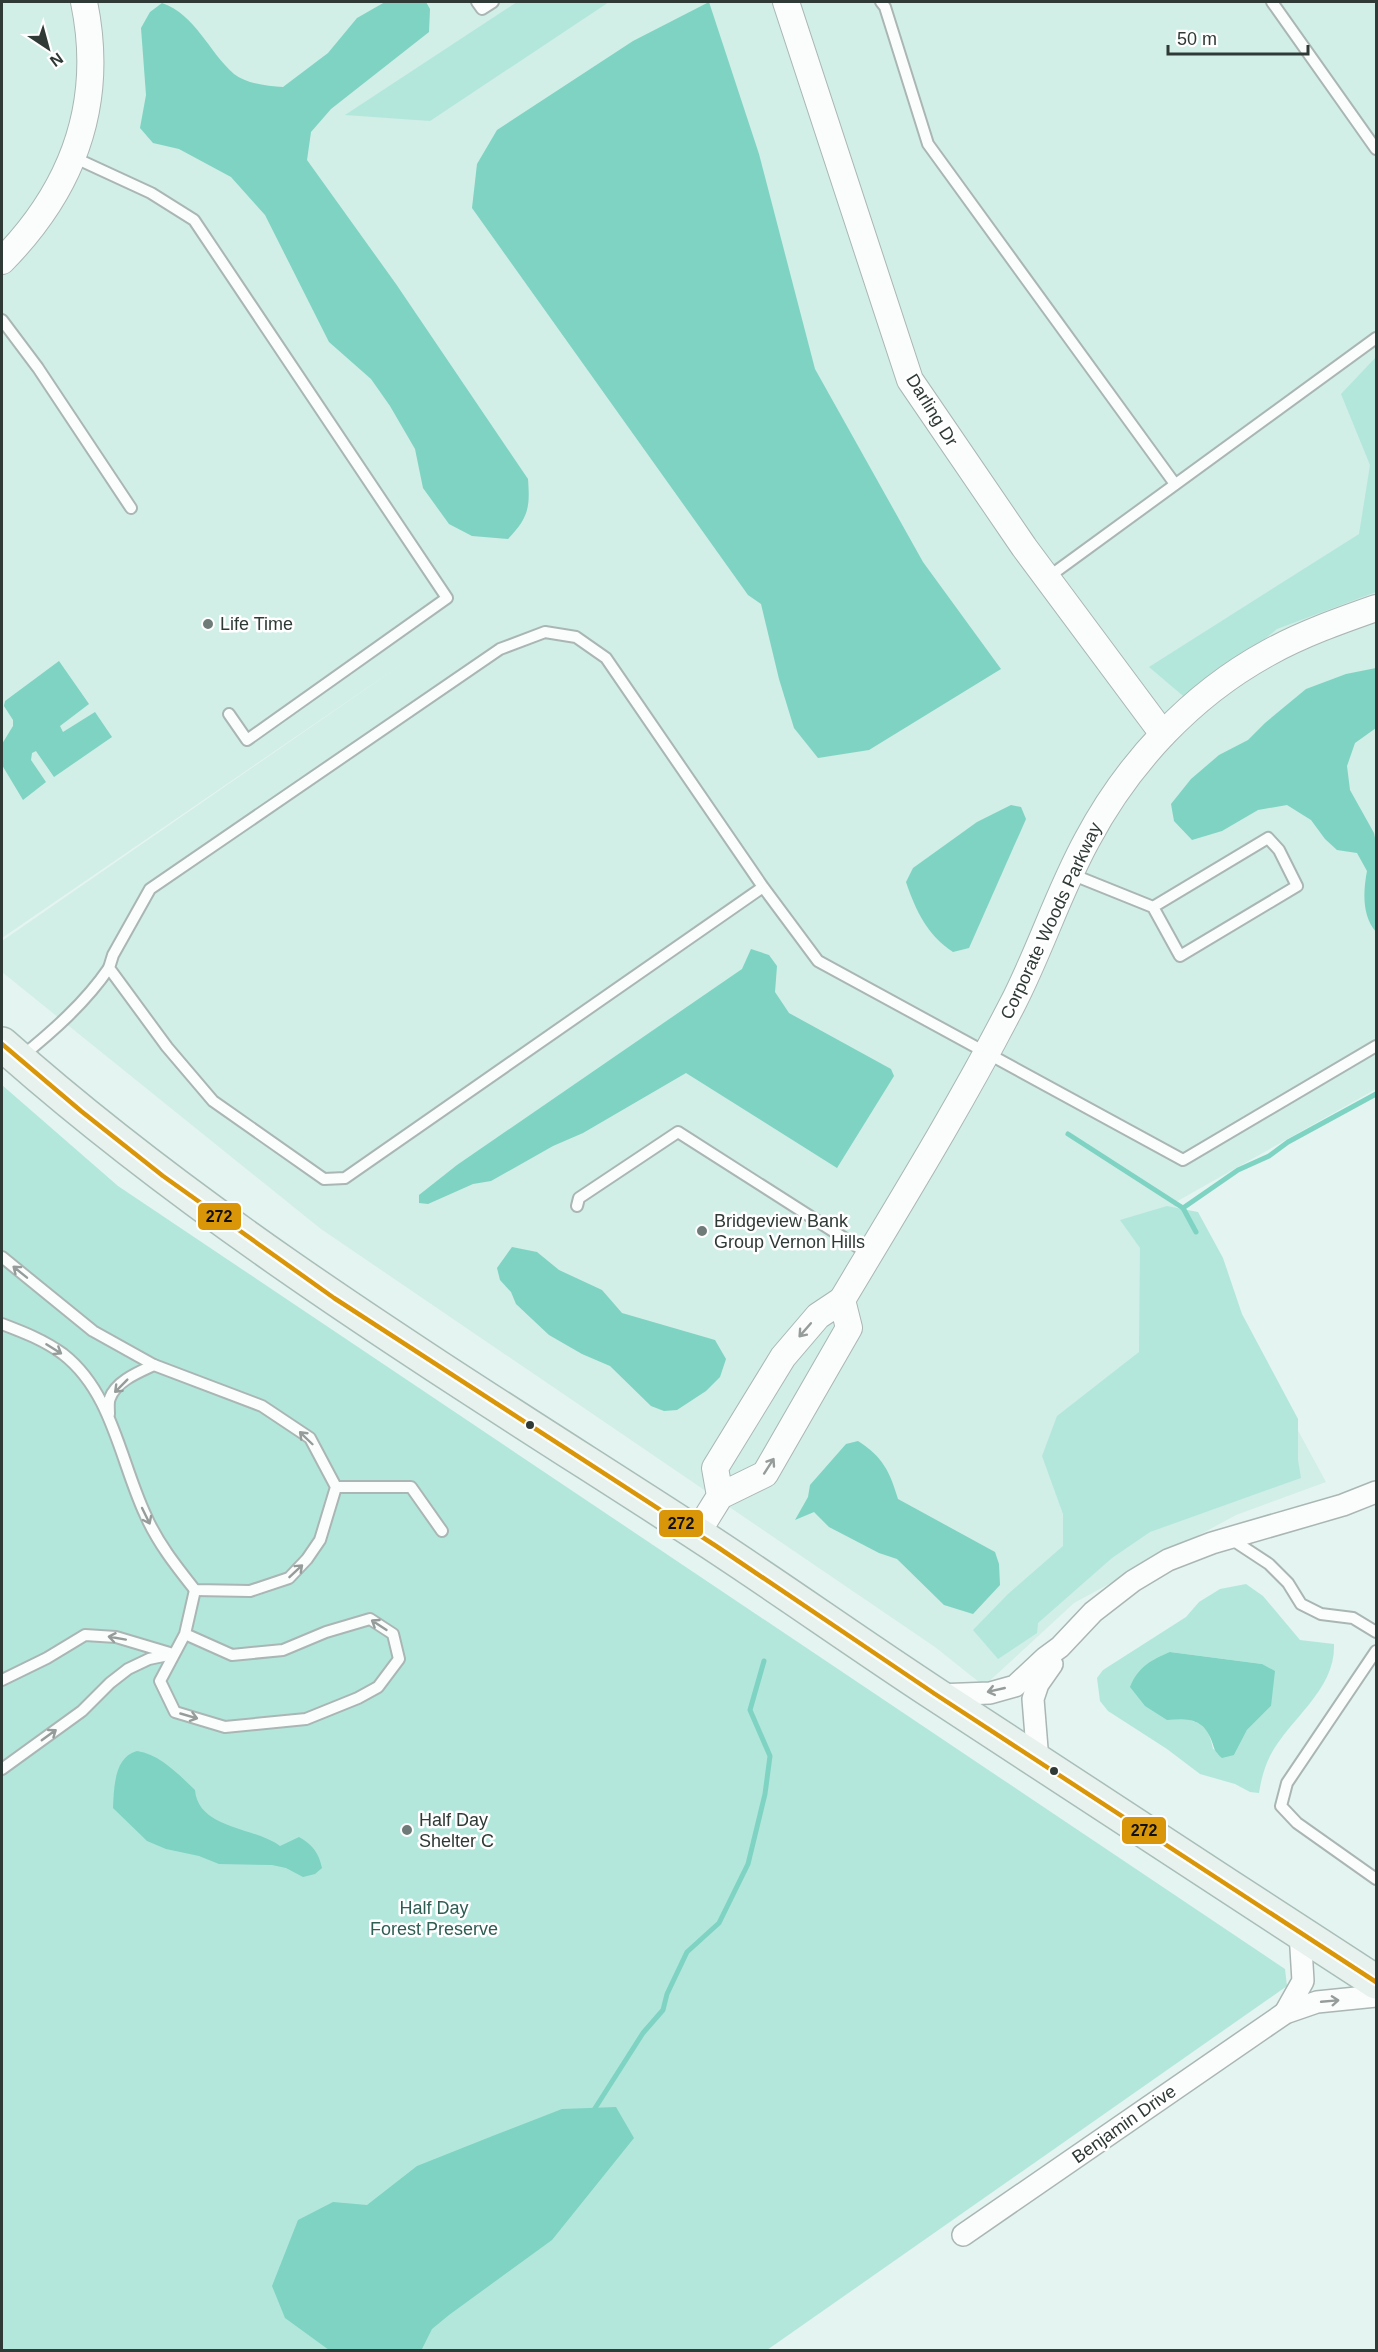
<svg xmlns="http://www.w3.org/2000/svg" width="1378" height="2352" font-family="Arial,sans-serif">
  <rect width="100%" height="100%" fill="#e4f4f0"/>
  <polygon fill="#d1eee7" points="2,2 597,2 418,122 605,2 1376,2 1376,1089 1174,1203 1326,1482 1236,1515 1074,1603 984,1686 935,1647 321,1229 2,972 2,941 415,655 2,938"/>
  <g fill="#b3e7dc" fill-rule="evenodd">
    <polygon points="517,2 609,2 430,121 345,115"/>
    <polygon points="1376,357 1376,592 1277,629 1189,701 1149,667 1359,534 1370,465 1341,394"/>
    <polygon points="2,1085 118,1186 1285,1969 1287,1986 767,2350 2,2350"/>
    <polygon points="1167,1206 1198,1212 1223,1258 1242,1314 1298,1419 1298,1460 1301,1478 1150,1532 1112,1558 1038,1623 1037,1633 998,1659 973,1630 1008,1594 1063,1546 1063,1514 1042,1456 1057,1416 1139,1352 1140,1248 1120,1220"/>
    <path d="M1246 1584 1263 1596 1300 1640 1334 1644C1336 1690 1289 1719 1270 1756 1264 1768 1261 1780 1259 1793L1250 1792 1235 1784 1200 1774 1167 1749 1108 1711 1100 1701 1097 1678 1103 1670 1186 1617 1199 1602 1220 1589ZM1170 1652 1262 1664 1271 1706 1247 1730 1234 1755 1213 1749C1209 1728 1203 1723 1183 1718Z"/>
  </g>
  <g fill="#7fd3c2">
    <path d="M385 2H426L430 9 429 32 331 109 311 132 307 160 396 284 528 479C530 507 529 517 508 539L472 536 449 524 423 488 415 449 390 406 371 379 329 342 265 215 231 177 179 149 153 143 140 128 146 95 141 28 150 12 162 3C196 15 208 51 234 74 247 84 267 86 283 87L328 53 357 18Z"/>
    <polygon points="709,2 759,154 815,369 923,562 1001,669 869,750 818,758 794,728 779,679 761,604 748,595 472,208 477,164 497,130 633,41"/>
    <polygon points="59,661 89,704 60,726 63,732 95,712 112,737 54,777 38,754 36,751 32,753 31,760 46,782 23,800 2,765 2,744 13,726 13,720 4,706 5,701"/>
    <path d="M1376 668V728L1355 743 1347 766 1350 790 1374 833 1376 843V932C1362 916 1363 892 1367 871L1357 853 1337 850 1325 839 1311 820 1287 805 1258 810 1222 831 1192 840 1174 821 1171 804 1191 779 1219 755 1248 740 1265 723 1306 689 1346 674Z"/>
    <path d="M1011 805 1021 807 1026 819 969 948 953 952C927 935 916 911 906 882L913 868 977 822Z"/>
    <polygon points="751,949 769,955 777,966 775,992 789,1013 891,1069 894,1076 837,1168 686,1073 583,1133 553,1146 491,1181 473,1184 428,1204 419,1203 419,1195 457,1165 742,969"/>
    <polygon points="512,1247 537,1252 559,1270 602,1290 622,1313 715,1340 726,1359 720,1377 706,1391 677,1410 664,1411 651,1406 610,1366 582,1354 549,1335 516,1304 511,1292 500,1280 497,1268"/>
    <path d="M858 1441C883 1457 890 1472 898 1499L995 1552 999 1564 1000 1585 973 1614 944 1605 897 1559 879 1553 829 1527 814 1512 795 1520 808 1497 810 1485 846 1444Z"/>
    <path d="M1170 1652 1262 1664 1275 1671 1271 1706 1247 1730 1234 1755 1222 1758C1212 1749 1215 1747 1210 1737 1202 1718 1185 1718 1167 1720L1145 1706 1130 1687C1138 1667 1151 1660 1170 1652Z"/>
    <path d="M137 1751C161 1755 178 1774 195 1790 198 1829 255 1827 280 1846L299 1837C312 1844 319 1853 322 1868L315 1874 303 1877 286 1868 272 1865 219 1864 199 1856 166 1849 147 1841 113 1808C114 1788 114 1757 137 1751Z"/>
    <polygon points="616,2107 634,2138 552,2240 449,2315 432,2329 422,2349 418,2350 329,2350 285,2318 272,2286 298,2220 333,2202 367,2205 417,2166 495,2135 562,2109"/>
  </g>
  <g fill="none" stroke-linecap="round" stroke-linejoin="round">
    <g stroke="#7fd3c2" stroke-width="5">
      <polyline points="1068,1134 1183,1208 1196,1232"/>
      <polyline points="1183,1208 1238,1170 1269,1156 1288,1142 1376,1094"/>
      <polyline points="592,2113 643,2033 663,2010 667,1994 687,1952 719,1923 748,1864 765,1794 770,1756 750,1710 764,1661"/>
    </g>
    <g stroke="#aab6b3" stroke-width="14">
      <g id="service">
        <polyline points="477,2 482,9 493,2"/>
        <polyline points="881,2 885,7 928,144 1175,484"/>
        <polyline points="1272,2 1376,149"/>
        <polyline points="73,157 151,193 194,220 447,598 247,740 229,714"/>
        <polyline points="2,320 38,368 131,508"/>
        <polyline points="1047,578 1376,338"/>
        <polyline points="1071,874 1153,907 1268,838 1279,850 1297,886 1180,956 1153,907"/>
        <polyline points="763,887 345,1178 324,1179 213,1101 167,1047 109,968 113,955 150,889 500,649 545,632 576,637 606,658 763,887 818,961 1183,1160 1376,1046"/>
        <path d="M21 1057C53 1031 85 1003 109 968"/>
        <polyline points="577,1206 579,1198 678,1132 869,1254"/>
        <path d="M2 1257 93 1331 154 1365 262 1406 310 1438 336 1487 320 1540 307 1559 289 1578 250 1591 195 1590C176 1566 157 1542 145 1514 120 1460 112 1392 63 1354 44 1340 23 1332 2 1324"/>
        <path d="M109 1414C109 1409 108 1402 110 1398 116 1381 139 1372 154 1365"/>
        <polyline points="336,1487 411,1487 442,1531"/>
        <polyline points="1231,1539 1269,1564 1288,1583 1301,1604 1321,1614 1353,1618 1376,1632"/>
        <polyline points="185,1634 232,1655 283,1650 326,1632 370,1619 393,1634 399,1659 378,1687 358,1698 306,1719 225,1727 175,1712 160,1681 185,1634 195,1590"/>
        <polyline points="1376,1651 1287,1783 1281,1806 1297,1823 1376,1879"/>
        <polyline points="2,1680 47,1658 85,1635 116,1637 173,1654"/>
        <polyline points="2,1769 82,1711 110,1683 128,1669 149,1659 173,1654"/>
      </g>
    </g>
    <g stroke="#aab6b3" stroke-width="24">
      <g id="minor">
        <polyline points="937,1695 990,1693 1015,1686 1045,1658 1060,1647 1093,1612 1133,1581 1168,1560 1212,1543 1343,1505 1376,1492"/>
        <polyline points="1038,1761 1033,1699 1038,1684 1052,1664"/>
        <polyline points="1285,2013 1303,1981 1300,1932"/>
        <polyline points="963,2235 1285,2013 1317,2002 1376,1996"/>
      </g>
    </g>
    <g stroke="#aab6b3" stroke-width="28">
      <g id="tertiary">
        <polyline points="786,2 910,380 1024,547 1163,734"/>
        <path d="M2 261C73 189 105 103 84 2"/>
        <path d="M842 1300C900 1203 960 1106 1012 1005 1040 951 1058 893 1087 840 1128 763 1191 695 1268 653 1302 634 1339 621 1376 608"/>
        <polyline points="697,1533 720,1496 765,1474 849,1328 842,1300 818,1316 783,1357 715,1468 720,1496"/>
      </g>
    </g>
    <g stroke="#a9beb8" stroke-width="36">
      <path id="primary" d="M2 1044C209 1228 453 1376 685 1526 769 1580 851 1639 935 1694 1082 1791 1229 1886 1376 1982"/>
    </g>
    <use href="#service" stroke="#fbfdfd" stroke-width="10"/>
    <use href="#minor" stroke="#fbfdfd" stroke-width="21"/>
    <use href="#tertiary" stroke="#fbfdfd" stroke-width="26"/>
    <use href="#primary" stroke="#e7f1ee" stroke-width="33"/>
    <g stroke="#fff" stroke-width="9">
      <polyline id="bus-1" points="2,1044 81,1111 163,1176 334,1298 716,1546 935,1694 1376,1982"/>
    </g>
    <use href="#bus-1" stroke="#d99608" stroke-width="4.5"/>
  </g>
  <defs><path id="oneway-shaft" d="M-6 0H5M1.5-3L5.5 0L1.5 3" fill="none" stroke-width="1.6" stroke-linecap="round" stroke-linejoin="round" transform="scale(1.5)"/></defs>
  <g stroke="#959c9a">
    <use href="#oneway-shaft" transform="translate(20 1272) rotate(-141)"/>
    <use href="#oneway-shaft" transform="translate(805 1330) rotate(131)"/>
    <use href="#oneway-shaft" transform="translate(54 1349) rotate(32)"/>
    <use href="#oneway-shaft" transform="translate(121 1386) rotate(135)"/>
    <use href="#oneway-shaft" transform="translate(306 1438) rotate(-136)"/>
    <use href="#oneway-shaft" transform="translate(769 1466) rotate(-57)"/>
    <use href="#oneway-shaft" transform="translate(146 1516) rotate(64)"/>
    <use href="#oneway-shaft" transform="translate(296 1571) rotate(-43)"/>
    <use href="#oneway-shaft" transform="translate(379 1625) rotate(-147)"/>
    <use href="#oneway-shaft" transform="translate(117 1638) rotate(-170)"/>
    <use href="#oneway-shaft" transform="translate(996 1690) rotate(167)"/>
    <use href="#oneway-shaft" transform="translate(189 1716) rotate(16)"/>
    <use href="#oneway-shaft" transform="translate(49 1735) rotate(-36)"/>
    <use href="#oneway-shaft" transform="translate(1330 2001) rotate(-5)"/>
  </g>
  <g fill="#6e7b78" stroke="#fff" stroke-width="2">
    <circle cx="208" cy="624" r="6"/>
    <circle cx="702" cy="1231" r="6"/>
    <circle cx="407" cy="1830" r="6"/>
  </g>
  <g fill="#2f3a37" stroke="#fff" stroke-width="2">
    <circle cx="530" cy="1425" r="5"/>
    <circle cx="1054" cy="1771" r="5"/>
  </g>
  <g text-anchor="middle" stroke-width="5" stroke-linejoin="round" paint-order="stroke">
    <g font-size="18" fill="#2f3a37" stroke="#fff">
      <text transform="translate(932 410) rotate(58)" y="6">Darling Dr</text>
      <text transform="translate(1051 921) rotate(-65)" y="6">Corporate Woods Parkway</text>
      <text transform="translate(1124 2124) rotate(-35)" y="6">Benjamin Drive</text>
    </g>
    <g font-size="18" fill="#2f3a37" stroke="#fff" text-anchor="start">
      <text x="220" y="630">Life Time</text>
      <text x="714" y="1227">Bridgeview Bank<tspan x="714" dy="21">Group Vernon Hills</tspan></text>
      <text x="419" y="1826">Half Day<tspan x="419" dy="21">Shelter C</tspan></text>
    </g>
    <g font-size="18" fill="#2e5d53" stroke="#fff">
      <text x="434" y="1914">Half Day<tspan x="434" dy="21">Forest Preserve</tspan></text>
    </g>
  </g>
  <g stroke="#fff" stroke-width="2">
    <rect x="197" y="1202" width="45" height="29" rx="6" fill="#d99608"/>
    <rect x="658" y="1509" width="46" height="29" rx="6" fill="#d99608"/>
    <rect x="1121" y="1816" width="46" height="29" rx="6" fill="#d99608"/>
  </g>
  <g font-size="16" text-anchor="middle" font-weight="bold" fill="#111">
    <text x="219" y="1222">272</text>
    <text x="681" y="1529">272</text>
    <text x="1144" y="1836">272</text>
  </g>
  <rect width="1378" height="2352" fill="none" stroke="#2f3a37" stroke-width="6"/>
  <g transform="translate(48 48) rotate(144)" stroke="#ffffff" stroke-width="4.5" paint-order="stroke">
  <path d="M0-4.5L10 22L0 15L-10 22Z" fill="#2f3a37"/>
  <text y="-9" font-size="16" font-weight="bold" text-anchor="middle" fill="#2f3a37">N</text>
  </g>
  <path d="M1168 45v9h140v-9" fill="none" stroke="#2f3a37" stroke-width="3"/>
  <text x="1177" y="45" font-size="18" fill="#2f3a37" stroke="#ffffff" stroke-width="4.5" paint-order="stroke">50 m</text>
</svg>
